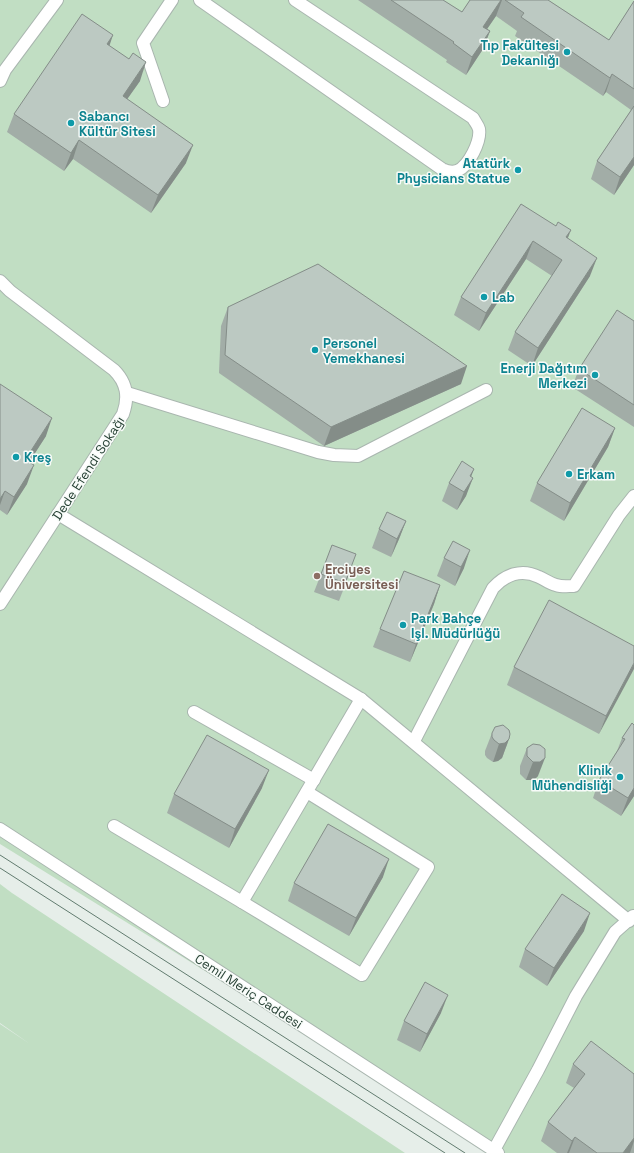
<svg xmlns="http://www.w3.org/2000/svg" width="634" height="1153" font-family="'Space Grotesk',sans-serif">
  <rect width="100%" height="100%" fill="#e6eee9"/>
  <g fill="#c1dec3">
    <polygon points="0,0 634,0 634,1153 499,1153 0,844"/>
    <polygon points="0,884 12,893 405,1153 0,1153 0,1024 30,1044 0,1023"/>
  </g>
  <g fill="none" stroke-linecap="round" stroke-linejoin="round">
    <g stroke="#a9b6af" stroke-width="14">
      <g id="minor">
        <path d="M200 0 442 169C446 171 451 173 457 171 469 166 481 141 479 129 478 125 475 122 473 118L295 0"/>
        <polyline points="0,81 5,70 57,0"/>
        <polyline points="163,101 143,43 172,0"/>
        <path d="M0 281 10 291 114 370C127 383 129 397 123 414L0 604"/>
        <polyline points="127,393 318,452 334,455 358,456 486,390"/>
        <polyline points="58,514 361,699 629,921"/>
        <polyline points="194,712 314,780"/>
        <path d="M414 741 493 588C505 575 521 568 539 577 544 579 549 583 556 585 562 587 568 586 574 586L619 515 634 496"/>
        <polyline points="114,826 242,902 362,975 428,867 307,792"/>
        <polyline points="0,829 498,1153"/>
        <polyline points="242,902 361,699"/>
        <polyline points="494,1150 538,1070 576,996 615,932 633,916"/>
      </g>
    </g>
    <use href="#minor" stroke="#fff" stroke-width="12"/>
    <g stroke="#617b6f" stroke-width="1">
      <polyline points="0,855 465,1153"/>
      <polyline points="0,868 445,1153"/>
    </g>
  </g>
  <g fill="#a2ada7">
    <polygon points="358,0 443,0 462,12 470,0 548,0 609,40 634,1 634,165 614,195 591,179 597,161 631,110 606,92 603,96 515,36 517,31 496,16 487,29 490,31 483,49 466,75 446,62 447,60"/>
    <polygon points="109,46 140,81 127,99 186,163 151,213 73,159 64,171 7,132 14,114"/>
    <polygon points="521,204 568,238 590,276 532,366 508,350 515,332 552,276 526,259 479,331 454,315 461,297"/>
    <polygon points="228,307 461,384 324,446 219,373 221,326"/>
    <polygon points="634,321 634,427 572,387 579,369"/>
    <polygon points="0,384 46,436 29,462 27,484 7,515 0,510"/>
    <polygon points="615,428 608,447 564,521 530,501 537,483"/>
    <polygon points="471,477 466,496 457,510 442,501 449,483"/>
    <polygon points="406,521 399,539 391,557 372,548 379,529"/>
    <polygon points="444,558 464,568 455,586 437,576"/>
    <polygon points="350,572 339,601 314,592 321,574"/>
    <polygon points="440,585 434,604 410,662 373,647 380,629"/>
    <polygon points="634,646 599,734 507,685 514,667"/>
    <polygon points="632,723 634,796 621,816 593,798 599,780 617,751 622,738"/>
    <polygon points="492,733 509,739 502,758 498,761 493,762 487,758 485,755 485,751"/>
    <polygon points="533,744 538,776 534,780 526,780 520,774 520,766 527,748"/>
    <polygon points="262,788 229,848 167,813 174,794"/>
    <polygon points="383,877 349,936 288,901 294,883"/>
    <polygon points="584,931 547,986 519,967 525,949"/>
    <polygon points="441,1013 420,1052 397,1040 404,1021"/>
    <polygon points="573,1064 634,1074 634,1153 557,1153 541,1141 548,1122 574,1088 566,1083"/>
  </g>
  <g fill="#848d88">
    <polygon points="501,0 502,0 496,16 476,45 483,27"/>
    <polygon points="490,31 483,49 466,75 472,57"/>
    <polygon points="113,35 107,53 107,44"/>
    <polygon points="146,62 140,81 116,115 123,96"/>
    <polygon points="612,74 606,92 603,96 610,78"/>
    <polygon points="79,140 73,159 64,171 71,153"/>
    <polygon points="193,145 186,163 151,213 158,195"/>
    <polygon points="634,157 634,165 614,195 620,177"/>
    <polygon points="571,230 564,248 566,237"/>
    <polygon points="533,241 526,259 479,331 486,313"/>
    <polygon points="597,258 590,276 532,366 538,348"/>
    <polygon points="467,366 461,384 324,446 331,427"/>
    <polygon points="52,418 46,436 19,478 25,460"/>
    <polygon points="615,428 608,447 564,521 570,503"/>
    <polygon points="34,465 27,484 7,515 14,497"/>
    <polygon points="474,469 468,485 473,478 466,496 457,510 470,476"/>
    <polygon points="5,491 0,505 0,499"/>
    <polygon points="406,521 399,539 391,557 397,539"/>
    <polygon points="470,550 464,568 455,586 461,567"/>
    <polygon points="440,585 434,604 410,662 416,644"/>
    <polygon points="634,663 634,669 599,734 606,716"/>
    <polygon points="509,739 502,758 498,761 493,762 499,744"/>
    <polygon points="545,758 538,776 534,780 526,780 533,762"/>
    <polygon points="269,770 262,788 229,848 235,829"/>
    <polygon points="634,788 634,796 621,816 628,798"/>
    <polygon points="389,859 383,877 349,936 356,918"/>
    <polygon points="590,913 584,931 547,986 554,968"/>
    <polygon points="448,995 441,1013 420,1052 427,1034"/>
    <polygon points="575,1137 569,1153 567,1153 572,1141"/>
    <polygon points="634,1138 634,1141 630,1153 623,1153"/>
  </g>
  <g fill="#bcc9c2" stroke="#848d88">
    <polygon points="391,0 443,0 462,12 470,0 501,0 483,27 490,31 472,57 453,43 454,42"/>
    <polygon points="505,0 548,0 609,40 634,1 634,89 612,74 610,78 521,17 524,13"/>
    <polygon points="82,14 113,35 107,44 129,59 133,53 146,62 123,96 193,145 158,195 79,140 71,153 14,114"/>
    <polygon points="634,106 634,157 620,177 597,161"/>
    <polygon points="521,204 556,226 558,222 571,230 566,237 597,258 538,348 515,332 562,260 533,241 486,313 461,297"/>
    <polygon points="318,264 467,366 331,427 225,355 228,307"/>
    <polygon points="617,310 634,321 634,405 579,369"/>
    <polygon points="0,384 52,418 25,460 34,465 14,497 5,491 0,499"/>
    <polygon points="582,408 615,428 570,503 537,483"/>
    <polygon points="462,461 474,469 470,476 473,478 464,492 449,483"/>
    <polygon points="387,512 406,521 397,539 379,529"/>
    <polygon points="453,541 470,550 461,567 444,558"/>
    <polygon points="332,545 356,554 345,583 321,574"/>
    <polygon points="404,571 440,585 416,644 380,629"/>
    <polygon points="549,600 634,646 634,663 606,716 514,667"/>
    <polygon points="632,723 634,725 634,788 628,798 599,780 625,739 622,738"/>
    <polygon points="503,725 509,730 510,734 509,739 505,743 499,744 494,740 492,737 492,733 495,727"/>
    <polygon points="207,735 269,770 235,829 174,794"/>
    <polygon points="533,744 540,745 545,749 545,758 540,762 533,762 527,756 527,748"/>
    <polygon points="328,824 389,859 356,918 294,883"/>
    <polygon points="562,894 590,913 554,968 525,949"/>
    <polygon points="425,982 448,995 427,1034 404,1021"/>
    <polygon points="591,1041 634,1074 634,1138 623,1153 597,1153 575,1137 572,1141 548,1122 585,1074 573,1064"/>
  </g>
  <g fill="#0f9aa8" stroke="#f7fbf8" stroke-width="1.5">
    <circle cx="567" cy="52" r="4"/>
    <circle cx="71" cy="123" r="4"/>
    <circle cx="518" cy="170" r="4"/>
    <circle cx="484" cy="297" r="4"/>
    <circle cx="315" cy="350" r="4"/>
    <circle cx="595" cy="375" r="4"/>
    <circle cx="16" cy="457" r="4"/>
    <circle cx="569" cy="474" r="4"/>
    <circle cx="403" cy="625" r="4"/>
    <circle cx="620" cy="777" r="4"/>
  </g>
  <circle fill="#8d6e63" stroke="#f7fbf8" stroke-width="1.5" cx="317" cy="576" r="4"/>
  <g text-anchor="middle" stroke-width="3" stroke-linejoin="round" paint-order="stroke">
    <g font-size="13" font-weight="bold" fill="#0d838f" stroke="#f7fbf8" text-anchor="start">
      <text x="559" y="50" text-anchor="end">Tıp Fakültesi<tspan x="559" dy="15">Dekanlığı</tspan></text>
      <text x="79" y="121">Sabancı<tspan x="79" dy="15">Kültür Sitesi</tspan></text>
      <text x="510" y="168" text-anchor="end">Atatürk<tspan x="510" dy="15">Physicians Statue</tspan></text>
      <text x="492" y="302">Lab</text>
      <text x="323" y="348">Personel<tspan x="323" dy="15">Yemekhanesi</tspan></text>
      <text x="587" y="373" text-anchor="end">Enerji Dağıtım<tspan x="587" dy="15">Merkezi</tspan></text>
      <text x="24" y="462">Kreş</text>
      <text x="577" y="479">Erkam</text>
      <text x="411" y="623">Park Bahçe<tspan x="411" dy="15">Işl. Müdürlüğü</tspan></text>
      <text x="612" y="775" text-anchor="end">Klinik<tspan x="612" dy="15">Mühendisliği</tspan></text>
    </g>
    <g font-size="13" fill="#264034" stroke="#f7fbf8">
      <text transform="translate(88 468) rotate(-57)" y="5">Dede Efendi Sokağı</text>
      <text transform="translate(249 991) rotate(33)" y="5">Cemil Meriç Caddesi</text>
    </g>
    <g font-size="13" font-weight="bold" fill="#785e54" stroke="#f7fbf8" text-anchor="start">
      <text x="325" y="574">Erciyes<tspan x="325" dy="15">Üniversitesi</tspan></text>
    </g>
  </g>
</svg>
